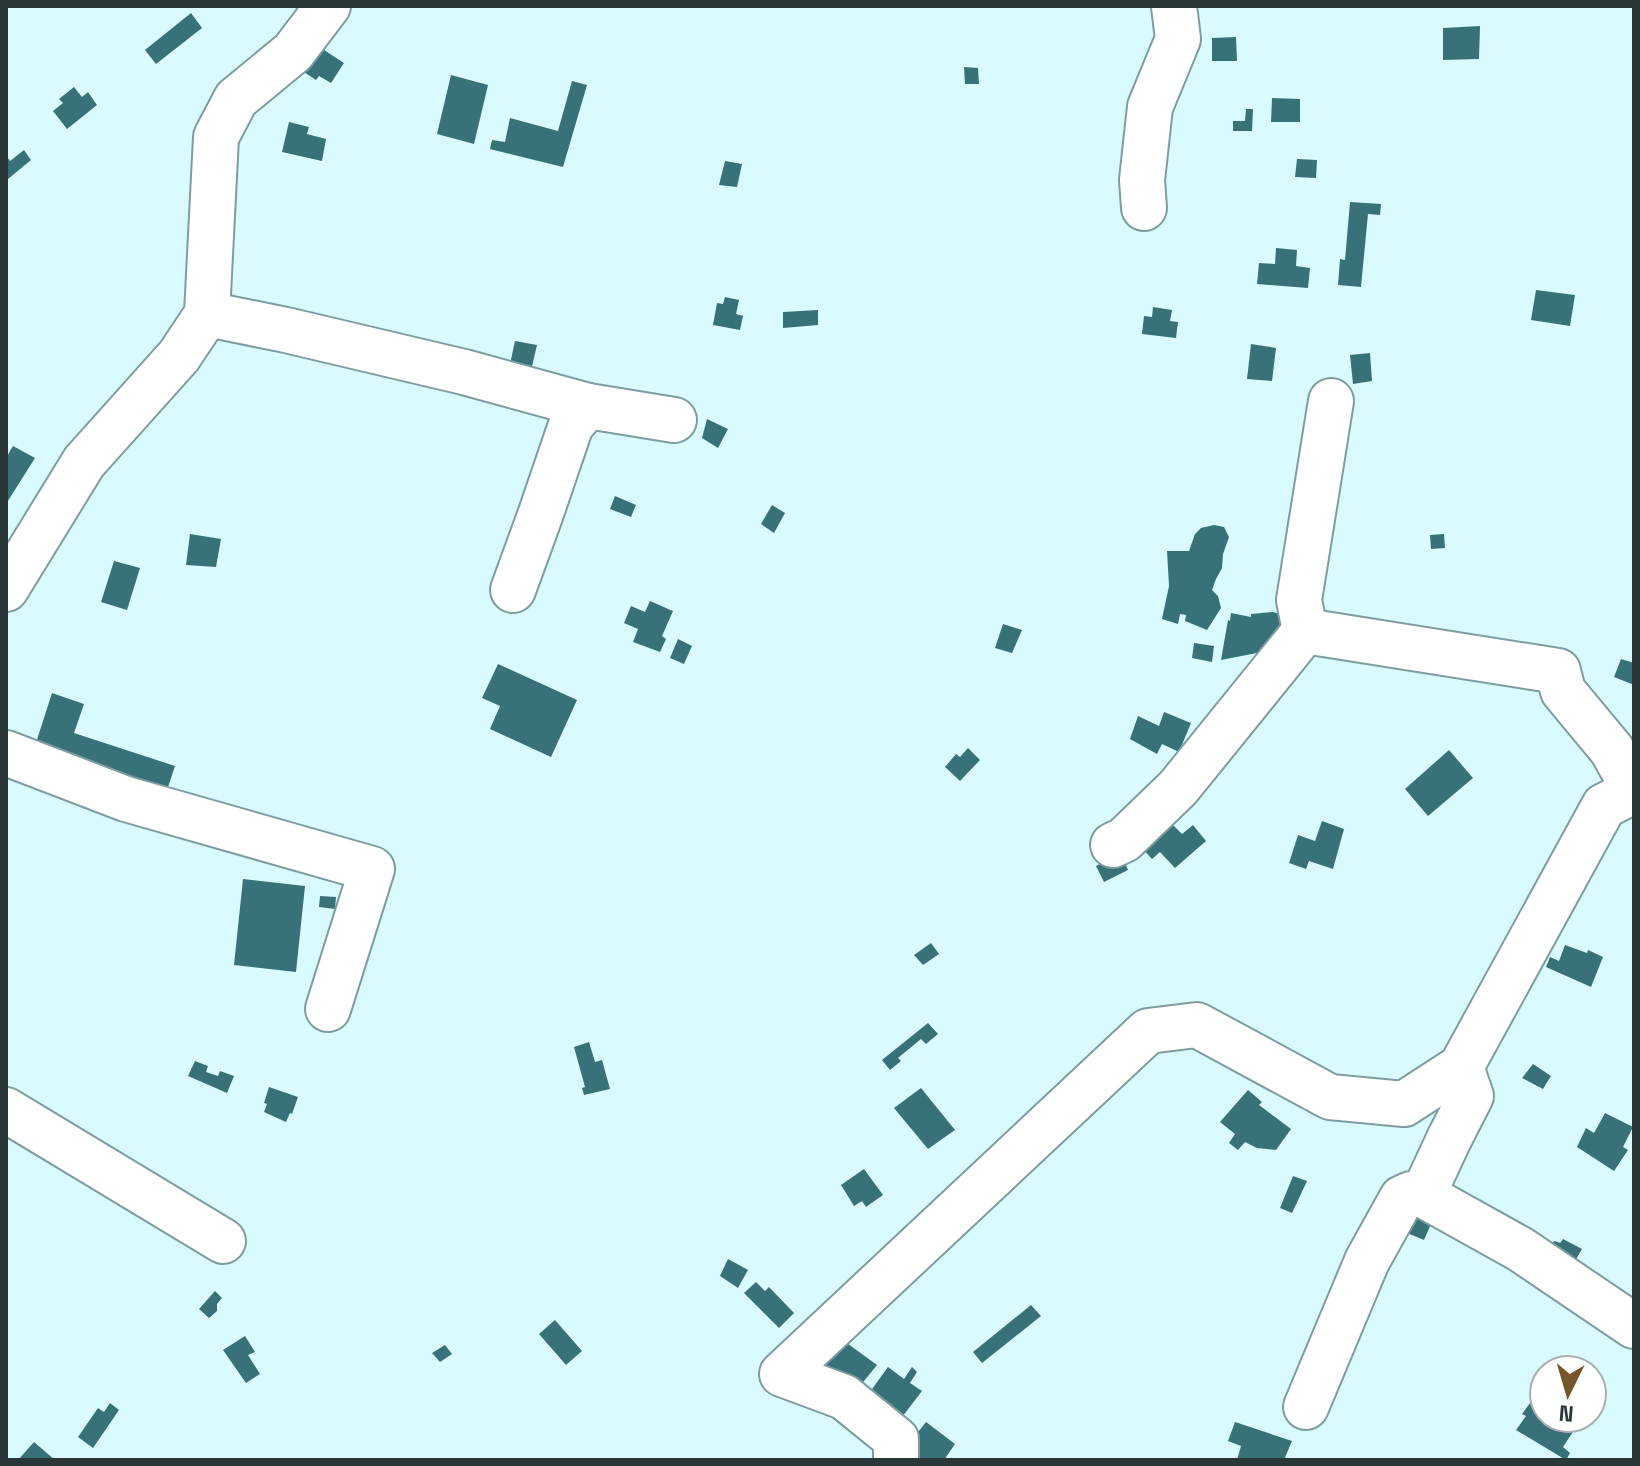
<svg xmlns="http://www.w3.org/2000/svg" width="1640" height="1466" font-family="'Space Grotesk',sans-serif">
  <rect width="100%" height="100%" fill="#d9fafe"/>
  <g fill="#387278">
    <polygon points="191,13 202,28 156,64 145,50"/>
    <polygon points="1480,26 1479,59 1443,60 1443,28"/>
    <polygon points="1236,37 1237,61 1212,61 1212,38"/>
    <polygon points="318,46 344,63 331,83 319,76 316,80 301,70"/>
    <polygon points="964,67 978,68 979,84 965,84"/>
    <polygon points="451,75 488,85 474,144 437,134"/>
    <polygon points="572,81 587,85 563,167 490,149 492,140 505,142 510,118 558,131"/>
    <polygon points="74,87 82,97 88,92 97,105 67,129 53,111 63,103 59,99"/>
    <polygon points="1272,98 1300,99 1300,122 1271,122"/>
    <polygon points="1246,109 1253,109 1252,131 1233,131 1233,121 1245,121"/>
    <polygon points="289,122 309,127 307,134 326,139 322,161 282,152"/>
    <polygon points="24,150 31,160 8,179 6,177 6,155 10,161"/>
    <polygon points="1297,159 1317,160 1316,178 1295,177"/>
    <polygon points="725,161 742,164 737,187 719,185"/>
    <polygon points="1350,202 1381,204 1380,215 1368,214 1361,287 1338,285 1340,259 1345,260"/>
    <polygon points="1276,248 1297,250 1296,266 1310,268 1308,288 1257,284 1259,263 1275,264"/>
    <polygon points="1536,290 1575,295 1570,326 1531,320"/>
    <polygon points="725,297 739,300 736,314 743,316 740,330 713,325 717,303 723,304"/>
    <polygon points="1153,307 1172,310 1170,321 1178,322 1176,338 1142,334 1144,316 1152,317"/>
    <polygon points="818,310 818,325 783,328 783,312"/>
    <polygon points="515,341 537,345 530,375 509,369"/>
    <polygon points="1251,344 1276,348 1272,381 1247,379"/>
    <polygon points="1370,353 1372,381 1353,384 1350,355"/>
    <polygon points="707,419 728,429 718,448 702,438"/>
    <polygon points="13,446 35,458 6,504 6,458"/>
    <polygon points="615,496 636,505 631,517 610,509"/>
    <polygon points="772,505 785,513 774,533 761,524"/>
    <polygon points="1214,525 1224,527 1229,537 1223,554 1222,568 1216,579 1212,590 1218,596 1221,608 1207,630 1185,621 1186,615 1180,614 1178,624 1162,619 1169,586 1167,551 1189,551 1195,534 1201,528"/>
    <polygon points="190,534 221,539 216,567 186,565"/>
    <polygon points="1444,534 1445,548 1431,549 1430,535"/>
    <polygon points="114,561 140,568 127,610 101,602"/>
    <polygon points="650,601 673,611 662,636 666,639 660,652 633,642 638,629 624,623 631,606 645,612"/>
    <polygon points="1273,612 1291,617 1282,648 1221,660 1228,620 1230,621 1231,613 1251,617 1251,614"/>
    <polygon points="1003,624 1022,630 1012,653 995,648"/>
    <polygon points="678,639 692,646 684,664 670,658"/>
    <polygon points="1194,643 1214,646 1212,662 1192,658"/>
    <polygon points="1621,659 1634,663 1634,685 1614,677"/>
    <polygon points="498,664 577,700 551,757 490,729 500,706 482,698"/>
    <polygon points="52,693 84,704 74,733 175,766 166,793 34,749"/>
    <polygon points="1164,712 1191,723 1179,752 1162,744 1157,754 1130,739 1138,716 1159,726"/>
    <polygon points="968,748 980,760 960,781 945,767 956,754 960,757"/>
    <polygon points="1449,750 1473,778 1428,816 1405,789"/>
    <polygon points="1169,821 1182,834 1193,825 1206,841 1175,868 1160,852 1152,859 1140,846"/>
    <polygon points="1322,821 1344,829 1333,869 1309,861 1306,869 1289,863 1298,835 1315,841"/>
    <polygon points="1110,858 1124,861 1128,870 1104,882 1096,866"/>
    <polygon points="243,879 305,886 296,972 234,965"/>
    <polygon points="320,896 336,897 335,909 319,907"/>
    <polygon points="931,943 939,954 923,965 914,955"/>
    <polygon points="1565,945 1587,953 1588,950 1603,957 1591,987 1546,967 1550,957 1559,961"/>
    <polygon points="928,1023 938,1034 926,1044 921,1039 898,1058 901,1061 890,1070 882,1060"/>
    <polygon points="589,1042 595,1062 602,1060 610,1089 584,1095 582,1088 585,1087 574,1047"/>
    <polygon points="195,1061 208,1066 206,1072 218,1076 220,1071 234,1076 227,1093 188,1076"/>
    <polygon points="1533,1064 1551,1076 1543,1089 1522,1078"/>
    <polygon points="269,1087 298,1097 292,1114 290,1113 286,1122 264,1112 267,1104 264,1103"/>
    <polygon points="921,1088 955,1130 928,1149 894,1108"/>
    <polygon points="1248,1090 1262,1102 1259,1105 1291,1129 1276,1150 1257,1148 1245,1142 1238,1150 1229,1143 1235,1134 1220,1122"/>
    <polygon points="1605,1113 1633,1127 1623,1147 1628,1150 1614,1171 1577,1147 1586,1128 1594,1133"/>
    <polygon points="864,1169 883,1195 866,1207 862,1201 854,1206 841,1185"/>
    <polygon points="1293,1176 1307,1181 1292,1213 1280,1208"/>
    <polygon points="1410,1196 1438,1208 1424,1240 1395,1228"/>
    <polygon points="1563,1239 1582,1249 1571,1268 1545,1253 1551,1243 1555,1241 1560,1243"/>
    <polygon points="728,1259 748,1270 738,1288 720,1276"/>
    <polygon points="756,1282 765,1291 769,1287 794,1313 779,1328 744,1293"/>
    <polygon points="215,1291 222,1298 217,1304 217,1311 209,1318 199,1309"/>
    <polygon points="1031,1305 1041,1316 982,1363 973,1352"/>
    <polygon points="555,1320 582,1351 566,1365 539,1334"/>
    <polygon points="245,1336 255,1352 248,1355 260,1374 246,1383 223,1350"/>
    <polygon points="840,1338 877,1365 855,1392 819,1365"/>
    <polygon points="445,1345 452,1354 440,1362 432,1353"/>
    <polygon points="888,1367 904,1379 912,1367 917,1372 910,1383 922,1391 899,1421 867,1396"/>
    <polygon points="1541,1388 1544,1390 1544,1418 1582,1418 1563,1447 1570,1453 1566,1460 1516,1430 1526,1416 1522,1414"/>
    <polygon points="110,1403 119,1410 93,1448 78,1437 98,1408 104,1412"/>
    <polygon points="926,1422 955,1444 944,1460 919,1460 907,1452 915,1436"/>
    <polygon points="1235,1422 1292,1441 1284,1460 1237,1460 1241,1446 1228,1441"/>
    <polygon points="34,1442 55,1460 18,1460"/>
  </g>
  <g fill="none" stroke-linecap="round" stroke-linejoin="round">
    <g stroke="#7e9da0" stroke-width="48">
      <g id="minor">
        <polyline points="1144,208 1142,180 1150,107 1178,39 1174,6"/>
        <polyline points="207,314 286,330 464,372 588,406 674,420"/>
        <polyline points="6,589 84,462 179,356 207,314 216,137 236,99 293,52 328,6"/>
        <polyline points="513,590 541,513 571,425 588,406"/>
        <polyline points="1305,631 1299,600 1331,401"/>
        <polyline points="6,753 126,799 372,869 328,1009"/>
        <polyline points="1113,845 1124,840 1178,788 1305,631 1558,671 1563,691 1612,750 1634,790"/>
        <polyline points="6,1110 223,1241"/>
        <polyline points="1423,1195 1520,1249 1634,1326"/>
        <polyline points="1306,1407 1367,1261 1402,1198 1411,1194 1423,1195 1449,1139 1471,1096 1461,1067"/>
        <polyline points="896,1460 896,1439 844,1397 782,1374 1148,1031 1197,1025 1330,1097 1404,1104 1461,1067 1604,806 1634,791"/>
      </g>
    </g>
    <use href="#minor" stroke="#fff" stroke-width="44"/>
  </g>
  <rect width="1640" height="1466" fill="none" stroke="#2a3738" stroke-width="16"/>
  <g transform="translate(1568 1394) rotate(185)"><circle r="38" fill="#ffffff" stroke="#aaafaf" stroke-width="2"/>
  <path d="M0-6L14 30L0 20L-14 30Z" fill="#74582b"/>
  <text y="-12" font-size="22" font-weight="bold" text-anchor="middle" fill="#2a3738">N</text>
  </g>
</svg>
